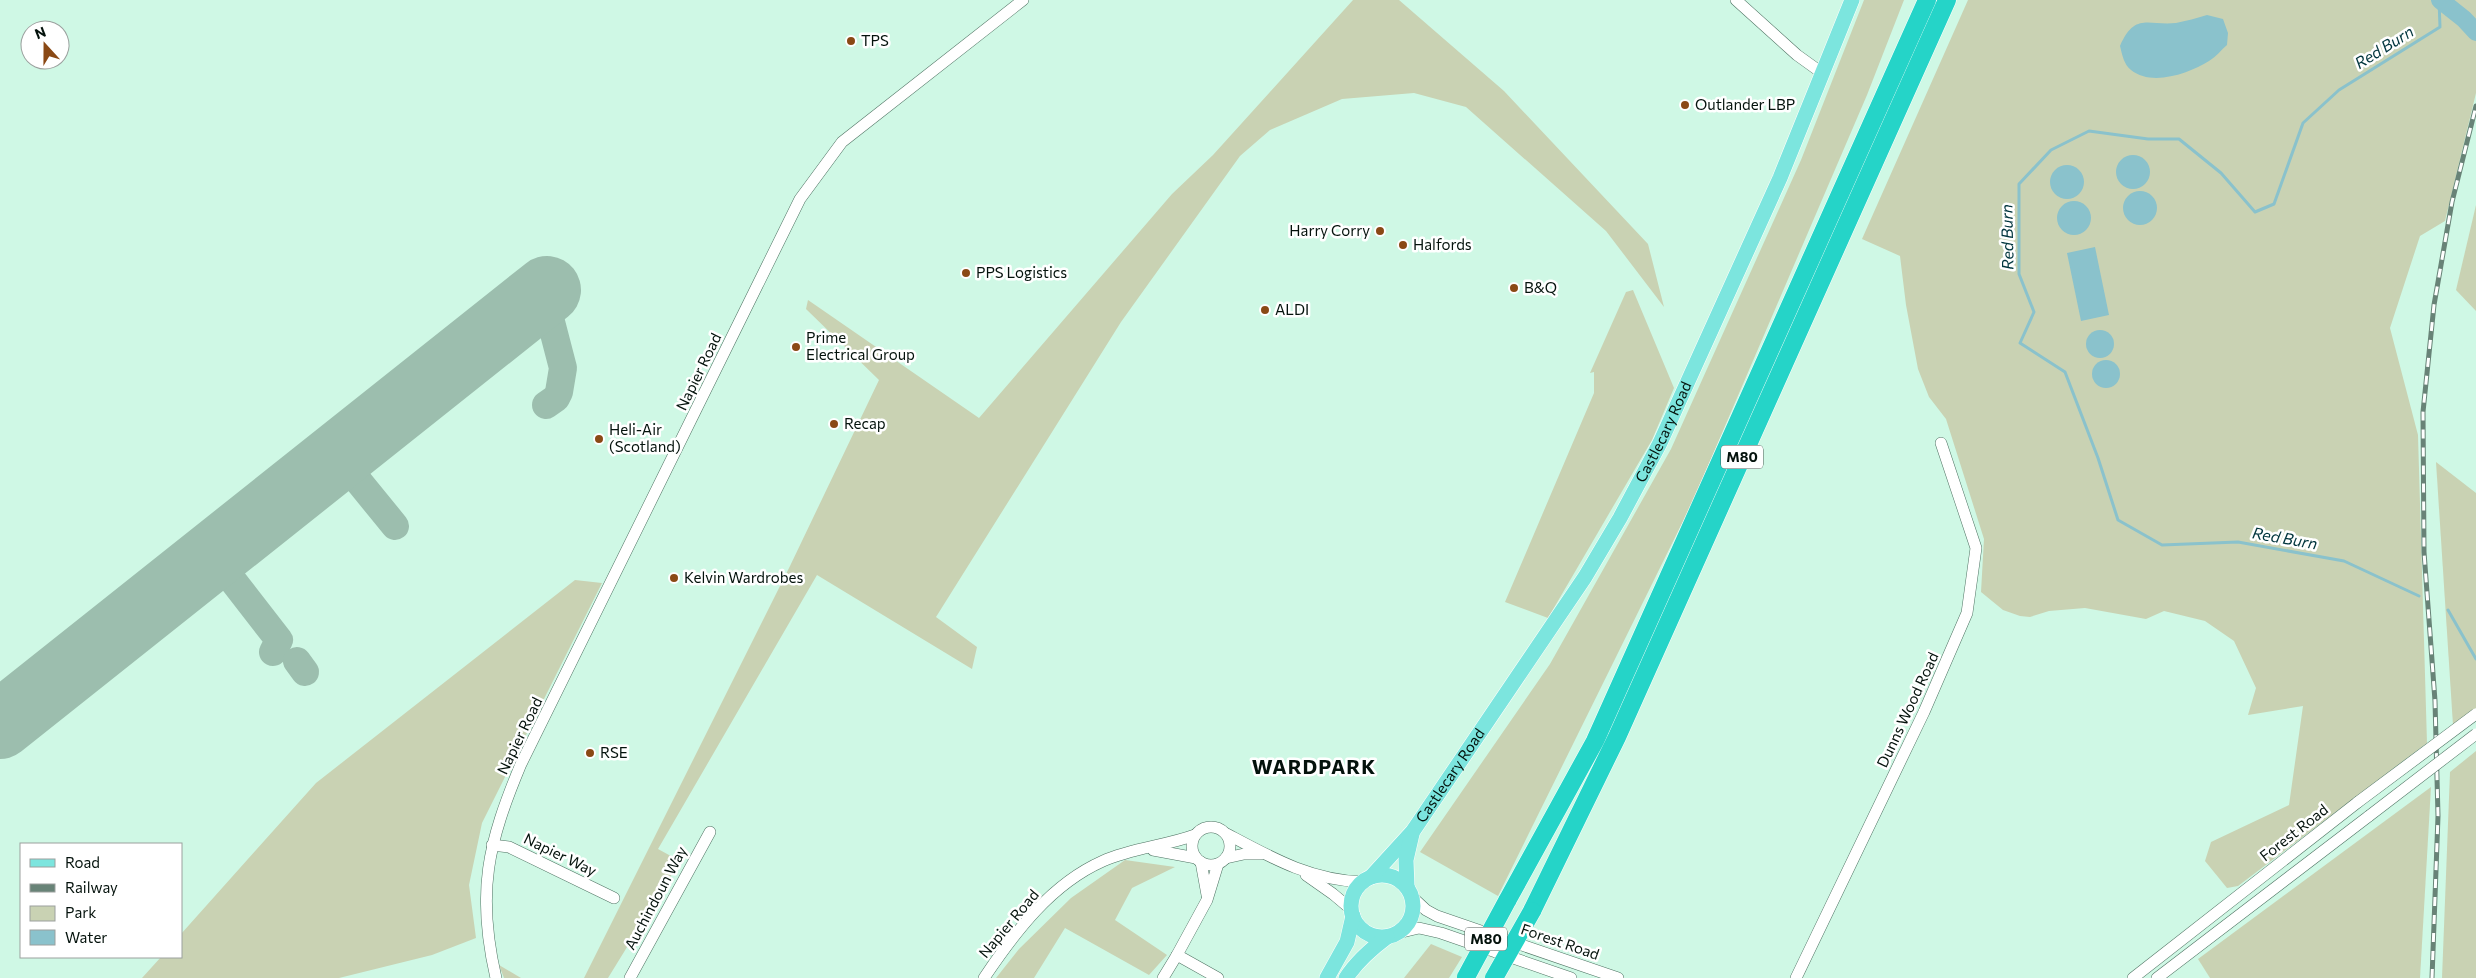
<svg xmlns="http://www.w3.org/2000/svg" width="2476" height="978" font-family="Commissioner,sans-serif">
  <rect width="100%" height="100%" fill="#cff8e5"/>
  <g fill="#c9d2b3">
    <polygon points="1353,0 1399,0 1504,91 1648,244 1664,307 1606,231 1466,107 1414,93 1342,99 1270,130 1240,156 1121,322 936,617 977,647 972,669 817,575 658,849 680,861 608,978 584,978 790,566 879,380 806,309 808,300 979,418 1172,194 1213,155"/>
    <polygon points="1864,0 1904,0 1867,95 1692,503 1498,896 1420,852 1550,664 1671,449 1801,160"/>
    <polygon points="1968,0 2476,0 2476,93 2445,221 2420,236 2390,328 2418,435 2427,743 2238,886 2227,888 2205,861 2211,842 2289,805 2303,706 2248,715 2256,688 2234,641 2205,621 2164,611 2146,619 2085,608 2049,611 2030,617 2020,616 2003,610 1981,592 1984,539 1946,419 1929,397 1918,369 1906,305 1900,256 1862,239"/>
    <polygon points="2476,205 2476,311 2456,290"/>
    <polygon points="1633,290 1674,388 1652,440 1548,618 1505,602 1594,393 1594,372 1590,373 1626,292"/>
    <polygon points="2436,462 2476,493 2476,708 2453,725"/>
    <polygon points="575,580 602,583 482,823 469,885 476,938 432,955 339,978 142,978 161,957 181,957 181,934 316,783"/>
    <polygon points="2476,751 2476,978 2442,978 2450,772"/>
    <polygon points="2431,787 2420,978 2210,978 2198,959"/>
    <polygon points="1125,860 1175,867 1132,888 1115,920 1167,955 1149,975 1065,928 1034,978 996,978 1019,949 1071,898"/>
    <polygon points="1431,944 1462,957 1449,978 1404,978"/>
    <polygon points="499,965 521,978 504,978"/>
  </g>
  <g fill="#8ac2cc">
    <path d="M2207 15 2223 19 2228 33 2227 45C2221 50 2216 57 2209 61 2190 73 2152 87 2131 70 2124 65 2122 54 2120 46 2135 12 2148 26 2176 23 2186 21 2197 18 2207 15Z"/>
    <circle cx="2133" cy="172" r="17"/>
    <circle cx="2067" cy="182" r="17"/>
    <circle cx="2140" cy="208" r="17"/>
    <circle cx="2074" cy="218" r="17"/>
    <polygon points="2095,247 2109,315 2081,321 2067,253"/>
    <circle cx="2100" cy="344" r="14"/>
    <circle cx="2106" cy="374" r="14"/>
  </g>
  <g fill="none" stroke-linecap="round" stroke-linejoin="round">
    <g stroke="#8ac2cc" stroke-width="3">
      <polyline points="2419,596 2344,561 2238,542 2162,545 2118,520 2098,458 2065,372 2020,343 2034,312 2019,274 2019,184 2051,150 2089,131 2148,139 2179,139 2221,173 2255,212 2274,204 2303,123 2339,90 2440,27 2439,0"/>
      <polyline points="2448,610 2476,659"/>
    </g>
    <polyline stroke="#8ac2cc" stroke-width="18" points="2440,0 2464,19 2476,32"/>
    <g stroke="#9cbeae" stroke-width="28">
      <polyline points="534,299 550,318 563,368 559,392 556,398 546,405"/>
      <polyline points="338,456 395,526"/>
      <polyline points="213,555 279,640 273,652"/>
      <polyline points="297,661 305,672"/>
    </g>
    <polyline stroke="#9cbeae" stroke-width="68" points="0,725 547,290"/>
    <g stroke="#4e7262" stroke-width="12">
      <g id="minor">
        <polyline points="1736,0 1797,55 1822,73"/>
        <circle cx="1211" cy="846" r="19"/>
        <path d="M1227 834C1272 858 1310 880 1363 882"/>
        <polyline points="492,845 509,847 614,898"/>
        <polyline points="1153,850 1196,858"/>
        <polyline points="1226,858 1244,854 1261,854"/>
        <polyline points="1201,862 1207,895"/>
        <polyline points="1218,864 1207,900 1177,955 1218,978"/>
        <polyline points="1306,875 1333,894 1352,910"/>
        <polyline points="1412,897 1426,910 1437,916 1618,978"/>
        <polyline points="1398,933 1419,928 1441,933 1571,978"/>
        <path d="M496 978C476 892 488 843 521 764L800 199 842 142 1023 0"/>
        <polyline points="630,978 710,832"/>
        <path d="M984 978C1015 932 1051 884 1103 861 1132 848 1165 846 1195 835"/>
        <polyline points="1163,978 1177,955"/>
        <polyline points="1796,978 1924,712 1967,613 1976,548 1941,443"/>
        <polyline points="2133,978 2358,802"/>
        <polyline points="2157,978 2369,816"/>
      </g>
    </g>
    <g stroke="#fff" stroke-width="16">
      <g id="major">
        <circle cx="1382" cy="906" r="31"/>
        <path id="s1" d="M1371 877 1413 831 1585 577 1620 518 1660 443 1780 178 1852 0"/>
        <polyline points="1407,887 1406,860 1412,834"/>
        <polyline points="1327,978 1347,942 1353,916"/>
        <path d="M1346 978C1357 961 1371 949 1387 937"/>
      </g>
    </g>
    <g stroke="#fff" stroke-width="19">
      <g id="highway">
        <polyline points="1507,901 1595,741 1927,0"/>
        <polyline points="1532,911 1617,737 1947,0"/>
      </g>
    </g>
    <use href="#minor" stroke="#fff" stroke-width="11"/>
    <use href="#major" stroke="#7ce5de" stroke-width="15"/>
    <use href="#highway" stroke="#25d4c8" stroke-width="18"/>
    <g stroke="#688377" stroke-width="5">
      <polyline id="rail" points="2432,978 2438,816 2435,701 2424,552 2423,412 2434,305 2452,202 2476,106"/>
    </g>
    <use href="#rail" stroke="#fff" stroke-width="3" stroke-dasharray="9" stroke-linecap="butt"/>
    <g stroke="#4e7262" stroke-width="12" stroke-linecap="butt">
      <g id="minor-bridge">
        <polyline points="2358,802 2476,714"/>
        <polyline points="2369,816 2476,734"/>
      </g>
    </g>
    <g stroke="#fff" stroke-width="19" stroke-linecap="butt">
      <g id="highway-bridge">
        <polyline points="1466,977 1507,901"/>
        <polyline points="1494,978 1532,911"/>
      </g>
    </g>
    <use href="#minor-bridge" stroke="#fff" stroke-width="11"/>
    <use href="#highway-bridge" stroke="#25d4c8" stroke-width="18"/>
  </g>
  <g fill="#8a4915" stroke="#fff" stroke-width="2">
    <circle cx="851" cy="41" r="5"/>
    <circle cx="1685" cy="105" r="5"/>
    <circle cx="1380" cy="231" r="5"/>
    <circle cx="1403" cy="245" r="5"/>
    <circle cx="966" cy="273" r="5"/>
    <circle cx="1514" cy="288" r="5"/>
    <circle cx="1265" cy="310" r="5"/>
    <circle cx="796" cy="347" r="5"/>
    <circle cx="834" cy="424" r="5"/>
    <circle cx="599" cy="439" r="5"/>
    <circle cx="674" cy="578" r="5"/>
    <circle cx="590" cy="753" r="5"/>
  </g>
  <g text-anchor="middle" stroke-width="5" stroke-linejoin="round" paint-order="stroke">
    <g fill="#fff" stroke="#4f5955" stroke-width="1">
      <rect x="1721" y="445.5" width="42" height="23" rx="4"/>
      <rect x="1465" y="927.5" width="42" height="23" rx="4"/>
    </g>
    <g font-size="14" font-weight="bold" fill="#04120c">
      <text x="1742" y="462">M80</text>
      <text x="1486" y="944">M80</text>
    </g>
    <g font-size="15" fill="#04120c" stroke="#fff" text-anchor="start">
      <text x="861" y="46">TPS</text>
      <text x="1695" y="110">Outlander LBP</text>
      <text x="1370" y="236" text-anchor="end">Harry Corry</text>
      <text x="1413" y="250">Halfords</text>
      <text x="976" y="278">PPS Logistics</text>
      <text x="1524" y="293">B&amp;Q</text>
      <text x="1275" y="315">ALDI</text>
      <text x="806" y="343">Prime<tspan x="806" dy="17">Electrical Group</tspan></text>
      <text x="844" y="429">Recap</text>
      <text x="609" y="435">Heli-Air<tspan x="609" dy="17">(Scotland)</tspan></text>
      <text x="684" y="583">Kelvin Wardrobes</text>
      <text x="600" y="758">RSE</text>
    </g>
    <g font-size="15" fill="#04120c" stroke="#fff">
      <text transform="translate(699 372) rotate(-64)" y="5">Napier Road</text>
      <text dy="5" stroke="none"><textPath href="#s1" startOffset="534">Castlecary Road</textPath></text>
      <text transform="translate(1908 710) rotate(-65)" y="5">Dunns Wood Road</text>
      <text transform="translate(520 736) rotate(-64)" y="5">Napier Road</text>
      <text dy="5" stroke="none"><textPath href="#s1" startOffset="129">Castlecary Road</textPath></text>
      <text transform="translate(2294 833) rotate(-38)" y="5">Forest Road</text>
      <text transform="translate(560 855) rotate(26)" y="5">Napier Way</text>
      <text transform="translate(656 898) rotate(-62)" y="5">Auchindoun Way</text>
      <text transform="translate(1009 924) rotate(-50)" y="5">Napier Road</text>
      <text transform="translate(1560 942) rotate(19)" y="5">Forest Road</text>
    </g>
    <g font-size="16" font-style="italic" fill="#00353d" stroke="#fff">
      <text transform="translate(2384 47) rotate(-32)" y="6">Red Burn</text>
      <text transform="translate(2007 237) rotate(-91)" y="6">Red Burn</text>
      <text transform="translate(2285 538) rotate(10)" y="6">Red Burn</text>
    </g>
    <g font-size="20" font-weight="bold" letter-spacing="1" fill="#04120c" stroke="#fff">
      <text x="1314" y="774">WARDPARK</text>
    </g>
  </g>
  <rect x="20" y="843" width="162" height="115" fill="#ffffff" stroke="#9ba09e"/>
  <rect x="30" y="859" width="25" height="8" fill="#7ce5de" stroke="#9ba09e"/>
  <text x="65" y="868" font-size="15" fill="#04120c">Road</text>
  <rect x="30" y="884" width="25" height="8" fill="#688377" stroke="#9ba09e"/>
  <text x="65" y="893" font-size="15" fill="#04120c">Railway</text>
  <rect x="30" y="906" width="25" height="15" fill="#c9d2b3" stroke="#9ba09e"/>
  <text x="65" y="918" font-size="15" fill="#04120c">Park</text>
  <rect x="30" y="930" width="25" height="15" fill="#8ac2cc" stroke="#9ba09e"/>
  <text x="65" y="943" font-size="15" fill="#04120c">Water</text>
  <g transform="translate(45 45) rotate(339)"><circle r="24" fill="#ffffff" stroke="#9ba09e"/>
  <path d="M0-4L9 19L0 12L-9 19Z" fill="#8a4915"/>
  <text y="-8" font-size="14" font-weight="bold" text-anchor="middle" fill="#04120c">N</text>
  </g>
</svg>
